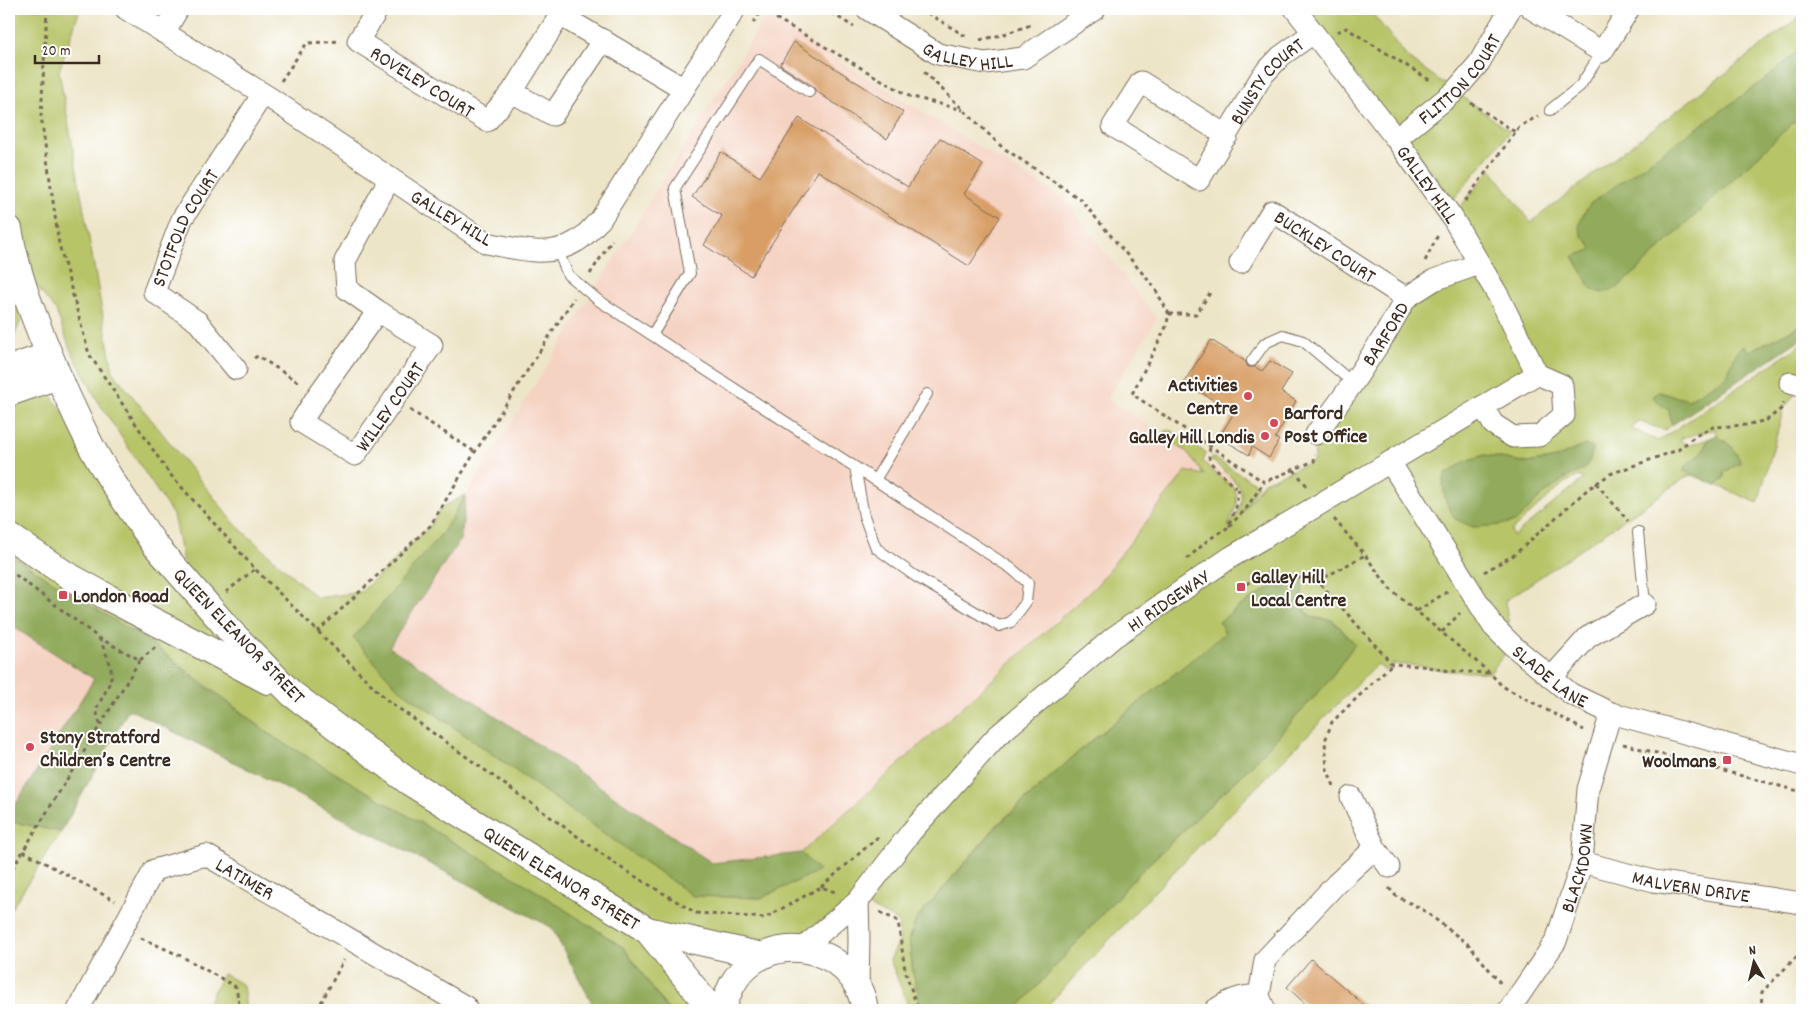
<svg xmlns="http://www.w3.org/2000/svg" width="1811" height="1019" font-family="Dekko,sans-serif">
  <rect width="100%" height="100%" fill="#fff"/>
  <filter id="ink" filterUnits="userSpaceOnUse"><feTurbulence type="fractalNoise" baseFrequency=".02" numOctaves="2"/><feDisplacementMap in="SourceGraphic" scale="10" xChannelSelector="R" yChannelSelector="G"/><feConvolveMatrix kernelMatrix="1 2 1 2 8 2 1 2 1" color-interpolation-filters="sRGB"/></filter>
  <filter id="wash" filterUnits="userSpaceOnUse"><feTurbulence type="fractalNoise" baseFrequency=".0096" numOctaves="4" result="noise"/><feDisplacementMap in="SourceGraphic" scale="20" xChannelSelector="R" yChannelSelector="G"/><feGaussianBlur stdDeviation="1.12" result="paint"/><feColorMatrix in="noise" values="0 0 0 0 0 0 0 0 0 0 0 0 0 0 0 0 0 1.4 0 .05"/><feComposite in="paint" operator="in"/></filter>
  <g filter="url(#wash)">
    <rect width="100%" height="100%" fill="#ede5c8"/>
    <g fill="#f5d3c2">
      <polygon points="766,16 1064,199 1157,319 1107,399 1242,485 1186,471 1097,585 801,853 712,863 468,697 388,647 461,538 466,495"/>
      <polygon points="9,624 94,679 9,815"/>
    </g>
    <g fill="#b7c467" stroke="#797742" fill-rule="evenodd">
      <path d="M9 9H80L59 71 113 372 236 525 317 598 361 592 430 526 442 507 466 495 443 532 354 638 397 687 693 896 761 898 818 871 801 853 1097 585 1186 471 1204 475 1187 452 1162 436 1168 429 1206 453 1203 462 1225 481 1234 487C1240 504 1234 510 1228 526 1232 523 1233 519 1236 514 1252 489 1229 475 1211 460L1212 457 1258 485 1242 512 1264 482 1314 461 1316 434 1397 314 1479 264 1452 217 1491 169 1531 222 1802 15V48L1581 235 1590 242 1592 250 1631 276 1802 114V325L1750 351 1738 350 1726 377 1688 401 1659 392 1653 397 1661 405 1669 410 1672 425 1665 430 1637 421 1632 429 1658 441 1802 344V385L1784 408 1758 503 1716 485 1724 478V472L1739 464 1732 447 1717 435 1715 430H1711L1681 438V441L1688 446 1708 439C1702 460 1693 455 1684 471L1693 475 1688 476 1505 601 1512 645 1490 673 1450 671 1421 666 1392 664 1385 671 1377 664 1153 893 1045 1008 1047 1010H1016L1139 873 1250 767 1326 684 1355 644 1333 620 1314 618 1306 612 1302 599 1291 582 1241 605 1219 622 1225 633 1084 747 997 825 916 920 909 938 913 973 922 1010H910L890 960 900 939 898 921 858 901 802 949 648 931 712 1010H668L624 948 594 928 275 738 155 646 9 554V545L79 569 9 523V402L46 390 91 446 187 581 173 515 99 403 71 351 56 311 15 259 21 320 9 348ZM1537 374 1562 385 1564 415 1513 437 1484 406ZM1585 445 1584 469 1562 480 1543 495 1445 475 1466 461 1485 455 1527 463 1556 458ZM1579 476 1583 479 1514 536 1511 531 1564 483Z"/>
      <polygon points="1304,9 1369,9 1407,57 1510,131 1453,200"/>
      <polygon points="9,821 61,832 9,912"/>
      <polygon points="223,974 243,985 246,1010 204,1010"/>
    </g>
    <g fill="#91aa5c" stroke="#666a3d">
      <path d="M1802 48V114L1631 276 1617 288 1602 293 1591 288 1573 256 1592 250C1589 239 1585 242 1581 234 1575 225 1585 212 1590 204L1763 81Z"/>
      <polygon points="1802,325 1802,338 1672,425 1669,410 1661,405 1653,397 1659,392 1688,400 1726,377 1738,350 1744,346 1750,351"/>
      <path d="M1717 435 1732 447 1740 460 1739 464 1724 472V478L1716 485 1683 471C1693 456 1703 458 1708 439Z"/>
      <polygon points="1585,445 1593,449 1590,460 1584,469 1562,480 1543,495 1515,522 1493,526 1473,527 1455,519 1445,499 1443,484 1445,475 1466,461 1485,455 1527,463 1556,458"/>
      <polygon points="466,495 461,538 389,647 468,697 712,863 801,853 819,871 761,898 693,896 397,687 353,638 443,532"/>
      <polygon points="9,554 155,646 193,677 275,738 527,885 624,948 668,1010 596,1010 551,927 271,781 129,709 61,832 9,821 9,815 94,679 9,624"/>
      <path d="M1292 576 1303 578 1302 599 1306 612 1314 618 1332 620 1355 644 1326 684 1250 767 1139 873 1016 1010H922L913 973 909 938 916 920 998 825 1084 747 1225 633 1219 622C1236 609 1270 583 1290 582Z"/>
    </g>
    <g id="blocks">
      <g fill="#d89e65">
        <polygon points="794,42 903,112 887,139 816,91 813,86 780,65"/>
        <polygon points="799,118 908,187 940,138 983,165 964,194 1000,217 969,266 818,171 751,276 704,245 722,216 692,197 721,152 760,177"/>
        <polygon points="1211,340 1245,361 1248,367 1255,367 1262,371 1270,361 1292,374 1281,392 1296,401 1275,438 1279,440 1269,458 1252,447 1249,455 1219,437 1234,413 1184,382"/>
        <polygon points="1311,959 1334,979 1370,1010 1312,1010 1287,987"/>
      </g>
    </g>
  </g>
  <g filter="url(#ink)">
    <use href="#blocks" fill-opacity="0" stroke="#796b5a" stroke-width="1"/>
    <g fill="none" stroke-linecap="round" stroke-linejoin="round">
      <g stroke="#796b5a" stroke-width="12">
        <g id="service">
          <polyline points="1550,110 1580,86 1602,52"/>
          <polyline points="558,251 568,275 598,300 1012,569 1028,583 1026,602 1011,622 999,626 915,576 876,548 864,516 855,467"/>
          <polyline points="652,335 690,273 675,188 759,59 809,92"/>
          <polyline points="1252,361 1265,343 1283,335 1303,341 1353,383"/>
          <polyline points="875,480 927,394"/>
          <polyline points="1638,532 1645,604"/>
        </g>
      </g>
      <g stroke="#796b5a" stroke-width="23">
        <g id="minor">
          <path d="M126 9 270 98 487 243C518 249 549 259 577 241 586 236 593 226 600 220L735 9"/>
          <path id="s1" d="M378 9 358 41 487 121 512 92 560 15 684 89"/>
          <path id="s2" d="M867 9 938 54 985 63 1023 58 1095 9"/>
          <path id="s3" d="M1295 9 1396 139 1452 217 1499 297 1537 374"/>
          <polyline points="1532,9 1602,52 1629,9"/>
          <polyline points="164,33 178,9"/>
          <polyline points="512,92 553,115 603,40"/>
          <path id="s4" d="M1227 136 1141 82 1113 126 1199 180 1262 76 1281 56 1313 33"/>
          <path id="s5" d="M1396 139 1454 92 1479 63 1510 9"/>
          <path id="s6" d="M1240 263 1272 211 1406 298"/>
          <path id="s7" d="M378 311 318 395 301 422 355 455 432 345 378 311 347 289 345 261 390 178"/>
          <path id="s8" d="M236 369 198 322 154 292 182 219 263 94"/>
          <polyline points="1790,383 1802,386"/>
          <polyline points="1483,406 1493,424 1513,437 1539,436 1564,415 1562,385 1537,374"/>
          <path id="s9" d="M1316 434 1353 383 1386 333 1406 298 1434 280 1479 264"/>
          <path id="s10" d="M1390 462 1493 626 1512 645 1571 694 1611 713 1802 765"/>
          <polyline points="1355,483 1537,374"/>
          <polyline points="1551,678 1588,637 1645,604"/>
          <polyline points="1375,848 1389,867"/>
          <path id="s11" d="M1582 862 1654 881 1802 903"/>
          <polyline points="858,901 859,939 858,987"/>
          <path id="s12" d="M802 949 858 901 911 832 996 737 1114 637 1231 557 1265 537"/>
          <path id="s13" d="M78 1010 154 870 206 855 466 1007 467 1010"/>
          <path d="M1215 1010C1228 1001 1244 995 1259 996"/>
          <polyline points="1265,1010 1259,996 1265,960 1336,884 1375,848 1351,797"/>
          <path id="s14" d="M1509 1010 1556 941 1582 862 1588 789 1611 713"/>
        </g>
      </g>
      <g stroke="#796b5a" stroke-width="28">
        <g id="tertiary">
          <path d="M9 229C16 271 31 310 47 349 60 381 75 414 91 446 110 481 133 513 155 545"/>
          <polyline points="9,369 49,355"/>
          <polyline points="9,393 58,376"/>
          <polyline points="9,536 67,575 109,598"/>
          <path id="s15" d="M230 631 291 693 409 782 647 930 762 956"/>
          <polyline points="194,642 268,681"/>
          <polyline points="647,930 712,1010"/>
          <path d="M723 1010C725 1001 728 993 732 985 765 925 856 944 865 1010"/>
        </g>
      </g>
      <g stroke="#796b5a" stroke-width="3" stroke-dasharray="4 4" stroke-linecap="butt">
        <polyline points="47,9 41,116 59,244 89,354 168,472 255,569 387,700 623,869 696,913 765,918 821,887 835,892"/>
        <polyline points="759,9 762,10 767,9"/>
        <polyline points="825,9 854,27"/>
        <polyline points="921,9 967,37"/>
        <polyline points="753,23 762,10 909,96 963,110"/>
        <polyline points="1337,32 1346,28 1433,82"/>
        <polyline points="980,40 1001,35 1031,25"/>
        <polyline points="924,72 1002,147 1080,199 1154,287 1169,314 1166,327 1132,394 1264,482 1314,461 1315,454"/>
        <polyline points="281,81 307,43 339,41"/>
        <polyline points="1471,103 1515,132"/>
        <polyline points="1465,201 1519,127 1538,116"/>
        <polyline points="1425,261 1438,235"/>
        <polyline points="590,274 612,240"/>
        <polyline points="1169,314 1196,314 1212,290"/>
        <polyline points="254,358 258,356 301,384"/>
        <polyline points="410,410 475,452"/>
        <polyline points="1294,470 1308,487"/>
        <polyline points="1596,483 1628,521"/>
        <polyline points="1334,519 1365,555 1390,589 1490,673 1502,686 1584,730"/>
        <polyline points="1229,526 1245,510 1264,482"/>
        <polyline points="1187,559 1208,540 1227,528 1236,508 1239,487 1234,487 1210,462 1209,457 1210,446"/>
        <polyline points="9,570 99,638 140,660 9,874"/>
        <polyline points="1484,572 1514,555 1588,489 1610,474 1678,450 1695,436 1713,427 1746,425 1767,420 1782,408 1784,403"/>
        <polyline points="1318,581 1365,555"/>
        <polyline points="1246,584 1267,572 1318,581 1392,664 1421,666 1450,671 1490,673"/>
        <polyline points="226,592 255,569"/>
        <polyline points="1417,611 1448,591"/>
        <polyline points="317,632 430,526 475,452 574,298"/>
        <polyline points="1442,632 1460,613"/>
        <path d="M99 638C116 675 116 673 96 709L100 725"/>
        <polyline points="140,660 156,647"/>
        <polyline points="1623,744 1802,792"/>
        <polyline points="1334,786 1327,769 1325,741 1332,722 1392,664"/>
        <polyline points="23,851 115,901"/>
        <polyline points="821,887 878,837"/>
        <polyline points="1389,888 1396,896 1422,909 1469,945 1502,985"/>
        <polyline points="880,912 898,921 905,970 918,1010"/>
        <polyline points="141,938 181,956 236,987 240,1010"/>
        <polyline points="317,1010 344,960"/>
        <polyline points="1761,1010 1762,992 1802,951"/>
      </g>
      <use href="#service" stroke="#fff" stroke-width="10"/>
      <use href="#minor" stroke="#fff" stroke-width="21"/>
      <use href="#tertiary" stroke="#fff" stroke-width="26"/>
      <g stroke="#796b5a" stroke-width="23" stroke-linecap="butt">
        <polyline id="minor-bridge" points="1265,537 1355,483"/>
      </g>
      <g stroke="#796b5a" stroke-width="28" stroke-linecap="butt">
        <g id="tertiary-bridge">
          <polyline points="155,545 230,631"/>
          <polyline points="109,598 194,642"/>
        </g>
      </g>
      <use href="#minor-bridge" stroke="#fff" stroke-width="21"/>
      <use href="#tertiary-bridge" stroke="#fff" stroke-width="26"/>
    </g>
  </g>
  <g fill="#d1495b" stroke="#fff" stroke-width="2">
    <circle cx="1248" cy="396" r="5"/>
    <circle cx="1274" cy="423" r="5"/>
    <circle cx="1265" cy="436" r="5"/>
    <rect x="1236" y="582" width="10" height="10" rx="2.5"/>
    <rect x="58" y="590" width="10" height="10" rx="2.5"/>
    <circle cx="30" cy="747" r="5"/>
    <rect x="1722" y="755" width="10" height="10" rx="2.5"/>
  </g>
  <g text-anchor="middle" stroke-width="4" stroke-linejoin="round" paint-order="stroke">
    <g font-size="20" fill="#3b2a1e" stroke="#fff">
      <text dy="7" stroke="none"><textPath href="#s2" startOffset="114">GALLEY HILL</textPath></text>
      <text dy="7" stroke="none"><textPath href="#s5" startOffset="88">FLITTON COURT</textPath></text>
      <text dy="7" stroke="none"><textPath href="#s1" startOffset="114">ROVELEY COURT</textPath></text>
      <text dy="7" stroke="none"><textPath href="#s4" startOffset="376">BUNSTY COURT</textPath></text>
      <text dy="7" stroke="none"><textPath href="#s3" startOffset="220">GALLEY HILL</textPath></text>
      <text transform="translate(452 217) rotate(31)" y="7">GALLEY HILL</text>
      <text dy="7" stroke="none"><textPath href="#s8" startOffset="185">STOTFOLD COURT</textPath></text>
      <text dy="7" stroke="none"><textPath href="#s6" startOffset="125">BUCKLEY COURT</textPath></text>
      <text dy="7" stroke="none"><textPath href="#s9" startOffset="122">BARFORD</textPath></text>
      <text dy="7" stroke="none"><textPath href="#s7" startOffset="258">WILLEY COURT</textPath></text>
      <text dy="7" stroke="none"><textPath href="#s12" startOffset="508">H1 RIDGEWAY</textPath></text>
      <text transform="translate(240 635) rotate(46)" y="7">QUEEN ELEANOR STREET</text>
      <text dy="7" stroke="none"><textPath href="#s10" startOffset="270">SLADE LANE</textPath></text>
      <text dy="7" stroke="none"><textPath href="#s14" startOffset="160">BLACKDOWN</textPath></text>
      <text dy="7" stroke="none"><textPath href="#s15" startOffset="415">QUEEN ELEANOR STREET</textPath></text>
      <text dy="7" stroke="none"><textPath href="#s13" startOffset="259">LATIMER</textPath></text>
      <text dy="7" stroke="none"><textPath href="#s11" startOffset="112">MALVERN DRIVE</textPath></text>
    </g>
    <g font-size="20" font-weight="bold" fill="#3b2a1e" stroke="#fff" text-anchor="start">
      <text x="1238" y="391" text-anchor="end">Activities<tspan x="1238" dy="23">Centre</tspan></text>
      <text x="1284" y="419">Barford<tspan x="1284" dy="23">Post Office</tspan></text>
      <text x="1255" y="443" text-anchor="end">Galley Hill Londis</text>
      <text x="1251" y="583">Galley Hill<tspan x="1251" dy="23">Local Centre</tspan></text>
      <text x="73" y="602">London Road</text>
      <text x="40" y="743">Stony Stratford<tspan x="40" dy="23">Children’s Centre</tspan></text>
      <text x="1717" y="767" text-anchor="end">Woolmans</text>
    </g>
  </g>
  <rect width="1811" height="1019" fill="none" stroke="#fff" stroke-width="30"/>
  <g transform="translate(1754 962) rotate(352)" stroke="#ffffff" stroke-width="4" paint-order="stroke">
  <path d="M0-4L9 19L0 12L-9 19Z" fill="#3b2a1e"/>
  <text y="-8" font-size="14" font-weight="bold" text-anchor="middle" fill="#3b2a1e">N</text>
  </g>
  <path d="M35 55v8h64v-8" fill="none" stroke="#3b2a1e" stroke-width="2.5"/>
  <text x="42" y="55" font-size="15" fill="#3b2a1e" stroke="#ffffff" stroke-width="4" paint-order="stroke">20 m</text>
</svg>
